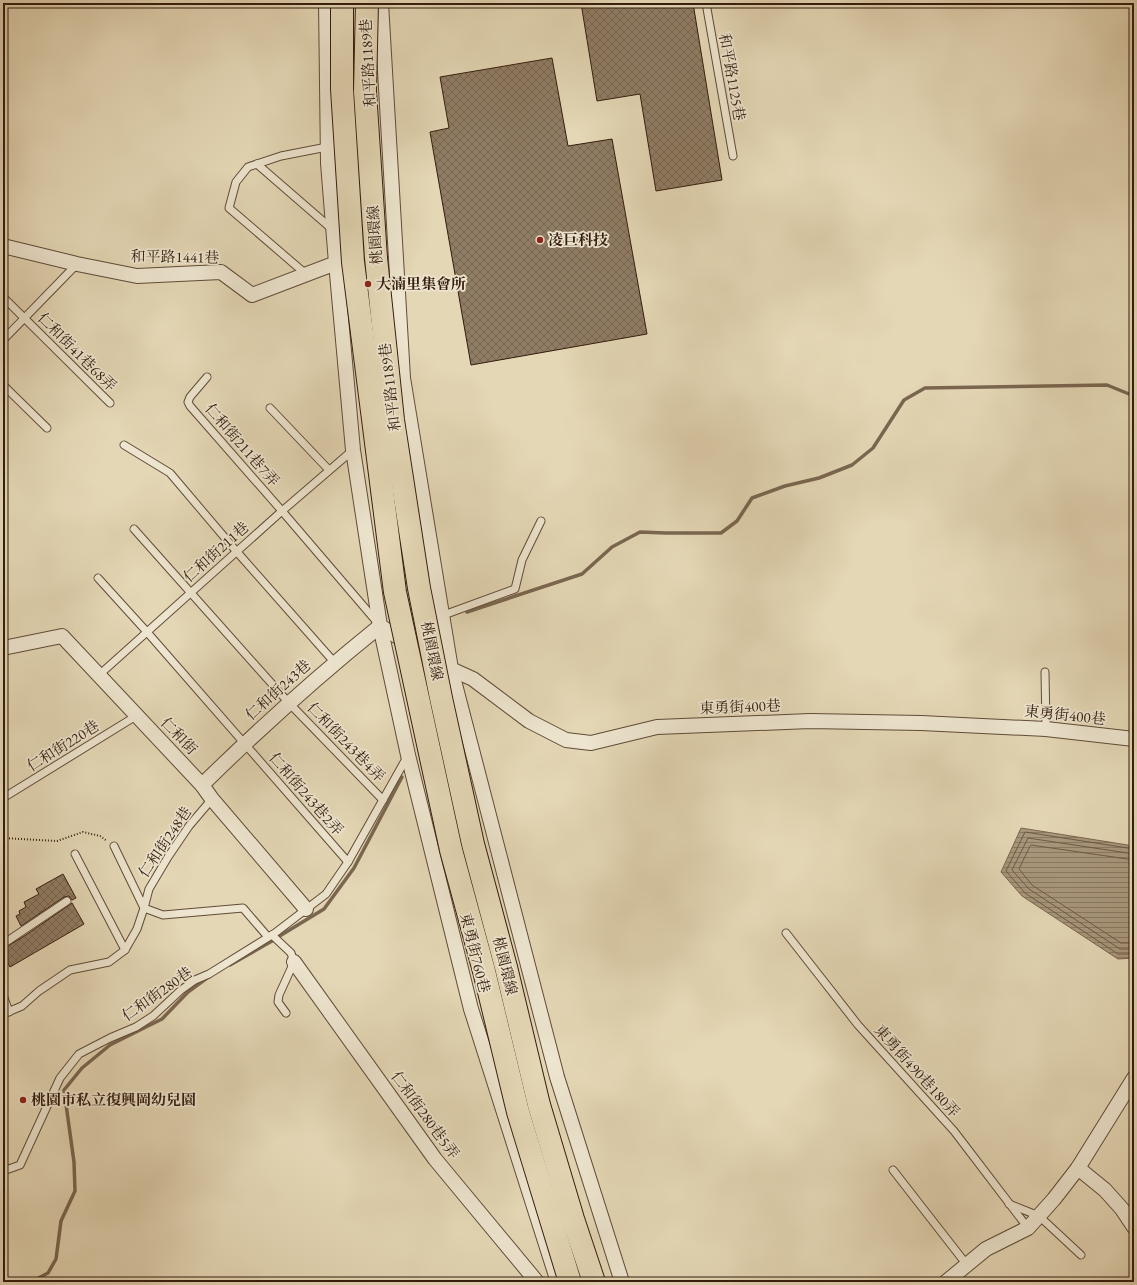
<svg xmlns="http://www.w3.org/2000/svg" width="1137" height="1285" font-family="'EB Garamond','Noto Serif TC',serif">
  <defs>
    <pattern id="water-rules" width="6" height="5" patternUnits="userSpaceOnUse"><rect width="6" height="5" fill="#a8977c"/><path d="M0 2.5h6" fill="none" stroke="#8a7a64"/></pattern>
    <pattern id="building-cross-hatch" width="8" height="8" patternUnits="userSpaceOnUse"><rect width="8" height="8" fill="#907d65"/><path d="M0 0l8 8M0 8l8-8" fill="none" stroke="#766652"/></pattern>
  </defs>
  <rect width="100%" height="100%" fill="#e4d7b5"/>
  <filter id="stains"><feTurbulence type="fractalNoise" baseFrequency=".005" numOctaves="4"/><feColorMatrix values="0 0 0 0 .2 0 0 0 0 .09 0 0 0 0 .02 0 0 0 .5 -.17"/></filter>
  <radialGradient id="worn" r=".72"><stop offset=".6" stop-color="#630" stop-opacity="0"/><stop offset="1" stop-color="#630" stop-opacity=".3"/></radialGradient>
  <polygon fill="url(#water-rules)" stroke="#7a6650" points="1021,828 1134,846 1134,958 1118,959 1022,896 1001,872"/>
  <g fill="none" stroke-linecap="round" stroke-linejoin="round">
    <g stroke="#6e5a45" stroke-width="1">
      <polyline points="1134,849 1025,832 1006,871 1025,893 1118,954 1134,954"/>
      <polyline points="1134,854 1028,838 1012,870 1029,889 1120,949 1134,949"/>
      <polyline points="1134,860 1031,845 1030,846 1019,869 1032,885 1121,943 1134,943"/>
    </g>
    <g stroke="#7a6650" stroke-width="3.5">
      <polyline points="467,612 582,574 612,547 640,532 666,533 721,533 737,521 752,498 785,486 819,478 852,465 873,448 904,400 925,388 1107,385 1134,396"/>
      <polyline points="278,937 324,909 354,868 402,777"/>
      <polyline points="230,965 272,941"/>
      <polyline points="31,1282 48,1273 56,1259 61,1221 75,1191 74,1162 64,1090 82,1068 110,1045 162,1019 188,992 207,978"/>
    </g>
  </g>
  <g fill="url(#building-cross-hatch)" stroke="#341c0e">
    <polygon points="581,3 693,3 722,180 656,191 640,94 597,101"/>
    <polygon points="552,58 568,146 612,139 647,334 471,365 430,132 449,128 440,77"/>
    <polygon points="63,874 76,898 72,900 69,896 64,897 21,926 16,916 20,914 19,911 26,907 24,902 39,894 36,889"/>
    <polygon points="72,903 84,924 10,967 3,954 3,949 26,935"/>
  </g>
  <g fill="none" stroke-linecap="round" stroke-linejoin="round">
    <g stroke="#604b38" stroke-width="9">
      <g id="lane">
        <polyline points="706,3 733,156"/>
        <polyline points="257,164 332,229"/>
        <polyline points="307,275 229,208 236,182 248,167 281,156 327,147"/>
        <polyline points="3,297 110,403"/>
        <polyline points="3,340 77,264"/>
        <polyline points="207,377 190,397 188,402 190,406 282,511 377,622"/>
        <polyline points="3,385 47,428"/>
        <polyline points="270,408 329,470"/>
        <polyline points="124,445 170,473 237,552 335,663"/>
        <polyline points="134,529 289,703 383,800"/>
        <polyline points="98,578 147,632 348,862"/>
        <polyline points="441,616 515,589 522,560 541,521"/>
        <polyline points="1045,672 1046,729"/>
        <polyline points="99,675 282,511 353,450"/>
        <polyline points="3,798 136,716"/>
        <polyline points="114,846 144,908 163,915 243,908 268,937"/>
        <polyline points="75,854 125,950"/>
        <polyline points="786,933 858,1025 954,1131 1028,1228"/>
        <polyline points="272,935 291,953 294,962 279,995 278,1002 286,1013"/>
        <polyline points="3,944 67,901"/>
        <polyline points="3,995 9,1012"/>
        <polyline points="3,1014 22,1006 39,991 70,970 109,962 125,950 137,929 144,908 149,889 168,857 189,826 212,799"/>
        <polyline points="893,1170 967,1265"/>
        <polyline points="3,1171 20,1165 60,1078 79,1054 110,1038 136,1027 153,1016 181,990 195,980 209,974 275,933 326,894 348,862 407,757"/>
        <polyline points="1009,1204 1039,1216 1081,1255"/>
      </g>
    </g>
    <g stroke="#604b38" stroke-width="16">
      <g id="street">
        <polyline points="326,3 328,163 336,263 353,450 380,626 408,755 471,1009 558,1282"/>
        <polyline points="381,3 403,378 451,669 557,1077 622,1282"/>
        <polyline points="3,246 77,264 137,276 221,272 252,295 336,263"/>
        <polyline points="380,626 451,669 473,679 529,721 566,740 591,743 657,727 810,721 921,723 1046,729 1134,739"/>
        <polyline points="3,648 62,636 202,785 212,799 306,909"/>
        <path d="M202 785C259 729 318 676 380 626"/>
        <polyline points="294,962 435,1159 537,1282"/>
        <polyline points="1078,1168 1105,1190 1122,1209 1134,1227"/>
        <polyline points="946,1282 986,1249 1028,1228 1054,1199 1078,1168 1134,1078"/>
      </g>
    </g>
    <polyline stroke="#341c0e" stroke-width="2" stroke-dasharray="1 2" stroke-linecap="butt" points="3,838 57,841 83,832 100,836 107,841"/>
    <use href="#lane" stroke="#ede5cf" stroke-width="7"/>
    <use href="#street" stroke="#ede5cf" stroke-width="14"/>
    <g stroke="#341c0e" stroke-width="24" stroke-linecap="butt">
      <g id="highway-bridge">
        <polyline points="342,3 342,89 353,262 395,592 451,850 484,971 518,1112 570,1282"/>
        <polyline points="367,3 365,91 376,258 393,420 419,588 441,698 473,844 506,967 539,1105 573,1219 594,1282"/>
      </g>
    </g>
    <use href="#highway-bridge" stroke="#e4d7b5" stroke-width="22"/>
  </g>
  <g fill="#8f2418" stroke="#ede5cf" stroke-width="1.5">
    <circle cx="540" cy="240" r="4"/>
    <circle cx="368" cy="284" r="4"/>
    <circle cx="23" cy="1100" r="4"/>
  </g>
  <g text-anchor="middle" stroke-width="3.5" stroke-linejoin="round" paint-order="stroke">
    <g font-size="15" fill="#341c0e" stroke="#ede5cf">
      <text transform="translate(368 63) rotate(-93)" y="5">和平路1189巷</text>
      <text transform="translate(732 77) rotate(80)" y="5">和平路1125巷</text>
      <text transform="translate(375 235) rotate(-94)" y="5">桃園環線</text>
      <text transform="translate(175 257) rotate(1)" y="5">和平路1441巷</text>
      <text transform="translate(77 352) rotate(45)" y="5">仁和街41巷68弄</text>
      <text transform="translate(390 387) rotate(-97)" y="5">和平路1189巷</text>
      <text transform="translate(242 445) rotate(49)" y="5">仁和街211巷7弄</text>
      <text transform="translate(216 552) rotate(-42)" y="5">仁和街211巷</text>
      <text transform="translate(432 651) rotate(79)" y="5">桃園環線</text>
      <text transform="translate(278 690) rotate(-42)" y="5">仁和街243巷</text>
      <text transform="translate(740 707) rotate(-2)" y="5">東勇街400巷</text>
      <text transform="translate(1065 715) rotate(6)" y="5">東勇街400巷</text>
      <text transform="translate(179 736) rotate(46)" y="5">仁和街</text>
      <text transform="translate(346 742) rotate(46)" y="5">仁和街243巷4弄</text>
      <text transform="translate(63 746) rotate(-32)" y="5">仁和街220巷</text>
      <text transform="translate(306 794) rotate(49)" y="5">仁和街243巷2弄</text>
      <text transform="translate(165 842) rotate(-56)" y="5">仁和街248巷</text>
      <text transform="translate(475 953) rotate(76)" y="5">東勇街760巷</text>
      <text transform="translate(505 966) rotate(76)" y="5">桃園環線</text>
      <text transform="translate(157 994) rotate(-35)" y="5">仁和街280巷</text>
      <text transform="translate(917 1071) rotate(48)" y="5">東勇街490巷180弄</text>
      <text transform="translate(425 1115) rotate(54)" y="5">仁和街280巷5弄</text>
    </g>
    <g font-size="15" font-weight="bold" fill="#341c0e" stroke="#ede5cf" text-anchor="start">
      <text x="548" y="245">凌巨科技</text>
      <text x="376" y="289">大湳里集會所</text>
      <text x="31" y="1105">桃園市私立復興岡幼兒園</text>
    </g>
  </g>
  <rect width="1137" height="1285" fill="none" stroke="#e4d7b5" stroke-width="16"/>
  <rect x="4" y="4" width="1129" height="1277" fill="none" stroke="#341c0e" stroke-width="2"/>
  <rect x="8" y="8" width="1121" height="1269" fill="none" stroke="#341c0e"/>
  <rect width="100%" height="100%" filter="url(#stains)"/>
  <rect width="100%" height="100%" fill="url(#worn)"/>
</svg>
